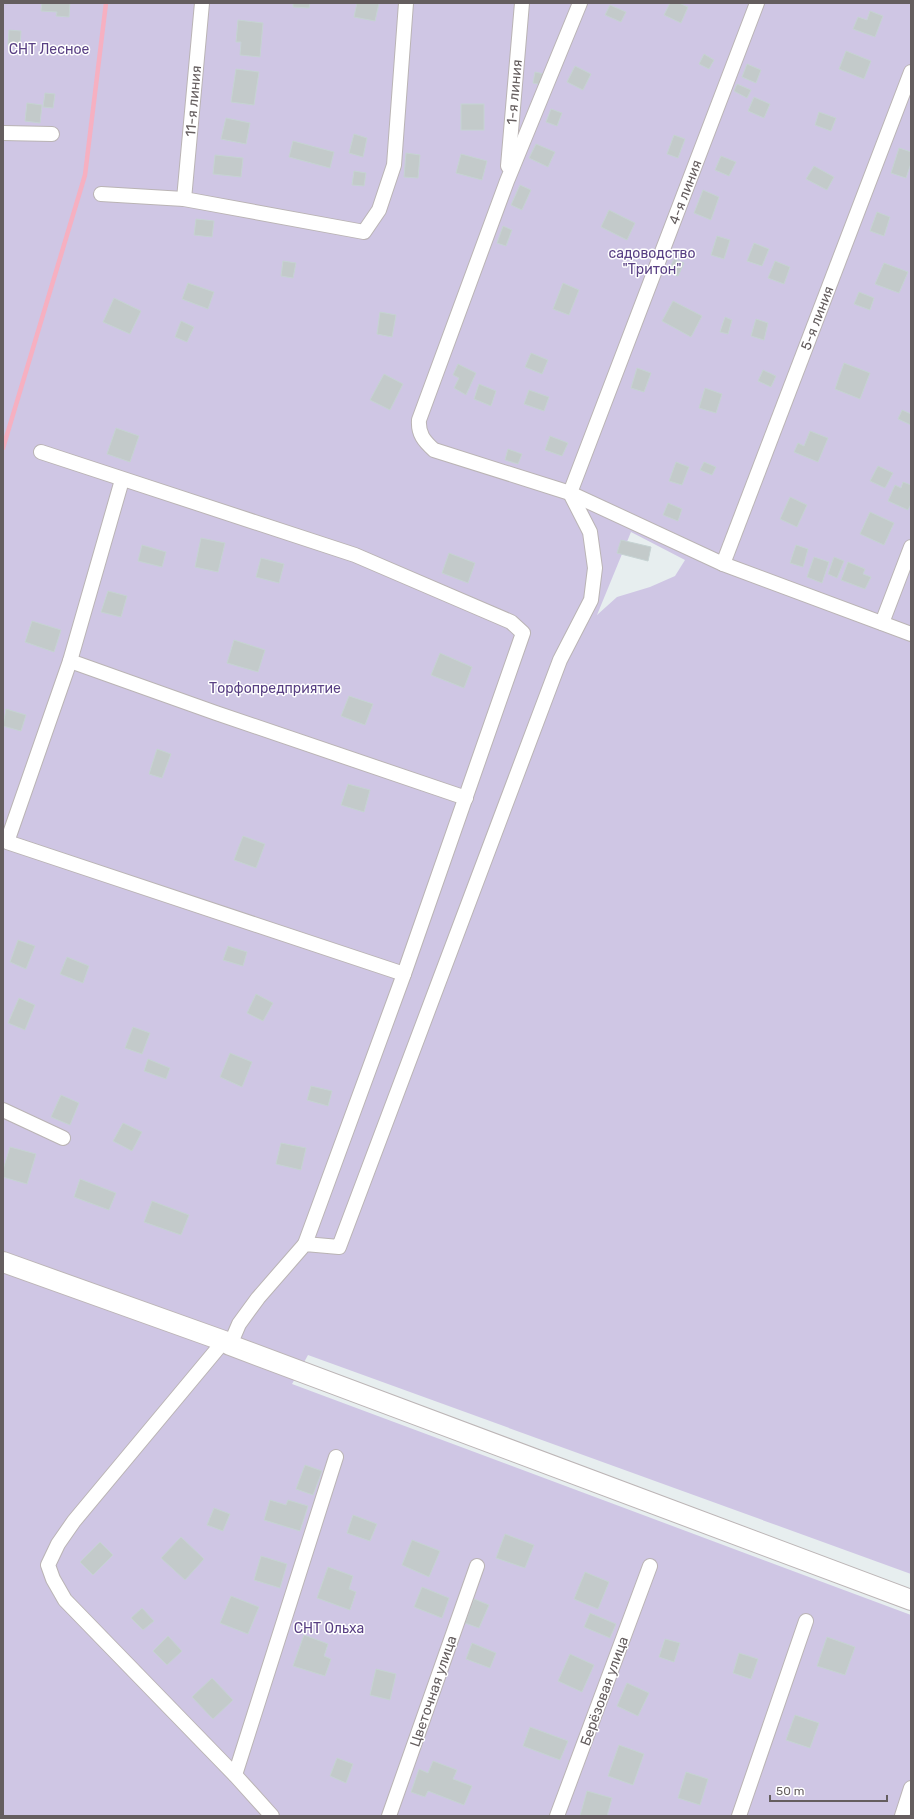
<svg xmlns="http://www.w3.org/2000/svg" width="914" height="1819" font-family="Rubik,sans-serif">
  <rect width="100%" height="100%" fill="#e7eeef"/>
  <path fill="#cfc6e4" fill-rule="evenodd" d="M3 3H911V1574L308 1355 292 1384 911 1615V1816H3ZM631 532 685 560 675 576 650 587 617 597 597 615Z"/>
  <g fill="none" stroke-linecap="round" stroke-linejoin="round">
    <polyline stroke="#f6b0c1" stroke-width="4.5" points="3,448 85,175 106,3"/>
  </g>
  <g fill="#c3caca" stroke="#c6d3d3">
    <polygon points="42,3 70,3 69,17 56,16 57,12 41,11"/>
    <polygon points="293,3 310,3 309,8 293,7"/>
    <polygon points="357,3 379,3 375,21 354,17"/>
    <polygon points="670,3 679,3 688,7 681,23 664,15"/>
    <polygon points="610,5 626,12 621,22 605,15"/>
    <polygon points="870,11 883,16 875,37 853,29 858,17 867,20"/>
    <polygon points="238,20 263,23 260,57 240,55 241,42 236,42"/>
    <polygon points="9,30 21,31 20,46 8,45"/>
    <polygon points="846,51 871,61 864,79 839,69"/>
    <polygon points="704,54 714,60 709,69 699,64"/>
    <polygon points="747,64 761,70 756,83 742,77"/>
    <polygon points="575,66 591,74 583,90 567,82"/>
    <polygon points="236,69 259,72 254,105 231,102"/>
    <polygon points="535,72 544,74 542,85 533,83"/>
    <polygon points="737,84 751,90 747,98 734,91"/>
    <polygon points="45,93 55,94 53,108 43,107"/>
    <polygon points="754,97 770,104 764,118 748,111"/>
    <polygon points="27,103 42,105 40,123 25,121"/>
    <rect x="461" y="104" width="23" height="26"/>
    <polygon points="551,109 562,113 557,126 546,122"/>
    <polygon points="819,112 836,118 831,131 815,125"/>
    <polygon points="226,118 250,123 246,144 221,139"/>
    <polygon points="354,134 367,138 363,157 349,153"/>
    <polygon points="674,135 685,139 678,158 667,154"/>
    <polygon points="293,141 334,152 330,168 289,157"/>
    <polygon points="536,144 555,152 548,167 529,158"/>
    <polygon points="899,148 911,152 911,163 906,178 891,173"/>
    <polygon points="406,153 420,155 418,178 404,177"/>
    <polygon points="461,154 487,161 482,180 456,173"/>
    <polygon points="215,155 243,158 241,177 213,174"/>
    <polygon points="721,156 736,162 729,176 715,170"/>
    <polygon points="814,166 834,177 827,190 806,179"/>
    <polygon points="354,171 366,173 364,186 352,185"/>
    <polygon points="520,185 531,190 522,210 511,205"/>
    <polygon points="703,190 719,197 711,220 694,213"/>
    <polygon points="609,210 635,223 627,240 601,227"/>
    <polygon points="877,212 890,217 884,236 870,231"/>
    <polygon points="196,219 214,221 212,237 194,235"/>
    <polygon points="503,226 512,230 506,246 497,243"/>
    <polygon points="717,236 730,240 724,259 711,255"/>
    <polygon points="754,243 769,249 762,266 747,261"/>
    <polygon points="674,259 684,263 678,276 668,272"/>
    <polygon points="283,261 296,263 293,278 281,276"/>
    <polygon points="775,261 790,267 784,284 768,278"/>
    <polygon points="884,263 908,272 899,293 875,284"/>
    <polygon points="188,283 214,292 208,309 182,299"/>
    <polygon points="563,283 579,290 569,315 553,309"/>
    <polygon points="859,292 874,298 870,310 854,304"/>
    <polygon points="114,298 141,311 130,334 103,322"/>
    <polygon points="673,301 702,316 691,337 662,321"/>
    <polygon points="380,312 396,315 392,337 377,334"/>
    <polygon points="725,317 732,320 728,334 720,332"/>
    <polygon points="756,319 768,323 764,340 751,336"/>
    <polygon points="181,321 194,327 187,342 175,337"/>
    <polygon points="531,353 548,360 542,374 525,367"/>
    <polygon points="844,363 870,373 860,399 835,389"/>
    <polygon points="458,364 476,373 466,395 454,388 459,378 453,375"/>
    <polygon points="637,368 651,373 644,392 631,388"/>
    <polygon points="763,370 776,376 771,387 758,381"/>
    <polygon points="384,374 403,384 390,410 370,400"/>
    <polygon points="479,384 496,391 491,406 474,399"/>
    <polygon points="705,388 722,394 716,413 699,408"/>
    <polygon points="529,390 549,397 544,411 524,404"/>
    <polygon points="902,410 911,414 911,425 898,419"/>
    <polygon points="116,428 139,436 130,462 107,454"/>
    <polygon points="810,431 828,438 818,462 794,452 798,443 804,446"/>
    <polygon points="550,436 568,443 562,456 545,450"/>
    <polygon points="508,449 522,454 518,464 505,460"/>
    <polygon points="676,462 689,467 682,485 669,481"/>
    <polygon points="704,462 716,467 712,475 700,470"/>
    <polygon points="878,466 893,473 885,488 870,481"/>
    <polygon points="903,482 911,485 911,504 908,510 888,501 895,485 901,488"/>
    <polygon points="790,497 807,505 797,527 780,519"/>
    <polygon points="668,503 682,509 678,521 663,515"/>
    <polygon points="870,512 894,523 884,545 860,534"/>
    <polygon points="201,538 225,543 218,572 195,567"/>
    <polygon points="621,540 651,547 648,561 617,553"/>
    <polygon points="142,545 166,552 162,567 138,561"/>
    <polygon points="796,545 808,549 803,567 790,563"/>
    <polygon points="449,553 475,563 468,583 442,573"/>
    <polygon points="814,557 829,562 822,583 807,577"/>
    <polygon points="834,557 844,561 837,578 828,574"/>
    <polygon points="261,558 284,564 279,583 256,577"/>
    <polygon points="848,562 865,569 863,574 871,577 865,589 841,580"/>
    <polygon points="108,591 127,596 121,617 101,612"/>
    <polygon points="32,621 61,630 54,652 25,642"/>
    <polygon points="234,640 265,650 258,672 227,663"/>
    <polygon points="440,653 472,667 464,688 431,675"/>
    <polygon points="349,696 373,704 365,725 341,716"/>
    <polygon points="6,709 26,715 21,731 3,726"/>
    <polygon points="157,749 171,754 162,778 149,774"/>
    <polygon points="348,784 370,790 364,812 341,805"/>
    <polygon points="243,836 265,844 256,868 234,860"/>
    <polygon points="18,940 35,946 26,969 10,962"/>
    <polygon points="228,946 247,952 243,966 223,960"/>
    <polygon points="67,957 89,966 83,983 60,974"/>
    <polygon points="256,994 273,1003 263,1021 247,1013"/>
    <polygon points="19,998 35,1005 25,1030 8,1023"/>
    <polygon points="133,1027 150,1033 142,1054 125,1048"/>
    <polygon points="230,1053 252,1062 242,1087 220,1077"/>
    <polygon points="148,1059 170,1068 166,1079 144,1071"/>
    <polygon points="311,1086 332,1091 328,1106 307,1100"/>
    <polygon points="61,1095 79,1103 70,1125 51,1117"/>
    <polygon points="123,1123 142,1132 132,1151 113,1141"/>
    <polygon points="281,1143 306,1148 301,1170 276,1164"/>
    <polygon points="10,1147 36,1154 27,1184 3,1177 3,1170"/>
    <polygon points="80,1179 116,1193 109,1210 74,1197"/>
    <polygon points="152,1201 189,1215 181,1235 144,1222"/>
    <polygon points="305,1465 322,1471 313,1495 296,1489"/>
    <polygon points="270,1500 286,1505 288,1500 308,1506 300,1531 264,1520"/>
    <polygon points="214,1508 230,1514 223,1531 207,1525"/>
    <polygon points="353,1515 377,1524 370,1541 347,1533"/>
    <polygon points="505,1534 534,1545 525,1568 496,1558"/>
    <polygon points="181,1537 204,1559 185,1580 161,1558"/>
    <polygon points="412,1540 440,1551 429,1577 402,1565"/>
    <polygon points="100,1542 113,1555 93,1575 80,1562"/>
    <polygon points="261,1556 287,1564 280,1588 254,1580"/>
    <polygon points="328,1567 353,1576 349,1589 356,1592 350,1610 317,1598"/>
    <polygon points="585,1572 609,1582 598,1609 574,1599"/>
    <polygon points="422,1587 449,1598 442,1618 414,1607"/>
    <polygon points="231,1596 259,1607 248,1634 220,1623"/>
    <polygon points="474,1599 489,1605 479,1628 465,1623"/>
    <polygon points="142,1608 154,1621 143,1630 131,1618"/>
    <polygon points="590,1613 616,1624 610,1638 584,1627"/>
    <polygon points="304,1635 328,1644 324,1656 331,1659 325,1676 293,1666"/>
    <polygon points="168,1636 182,1651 167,1665 153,1651"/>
    <polygon points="827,1637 855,1647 845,1675 817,1666"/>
    <polygon points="665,1639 680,1643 674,1662 659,1657"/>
    <polygon points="472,1643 496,1653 490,1668 466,1659"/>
    <polygon points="739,1653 758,1659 751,1679 733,1673"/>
    <polygon points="570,1654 594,1665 582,1692 558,1681"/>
    <polygon points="376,1669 396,1674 390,1700 370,1695"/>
    <polygon points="212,1678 233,1700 213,1719 192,1697"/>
    <polygon points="627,1683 649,1693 638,1716 617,1706"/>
    <polygon points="795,1715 819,1723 810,1748 786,1740"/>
    <polygon points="530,1727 568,1741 560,1760 523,1746"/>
    <polygon points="619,1745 644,1754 633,1785 608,1776"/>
    <polygon points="337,1758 353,1764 346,1783 330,1776"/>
    <polygon points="433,1761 457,1770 453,1779 472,1786 464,1805 428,1791 425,1797 411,1792 419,1769 428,1773"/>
    <polygon points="686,1772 708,1779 700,1805 678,1798"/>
    <polygon points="587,1791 612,1798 607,1816 580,1816"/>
  </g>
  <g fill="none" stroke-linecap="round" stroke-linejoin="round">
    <g stroke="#bab4b4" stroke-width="16">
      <g id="minor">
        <path d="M580 3 507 181 419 420C418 434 424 441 434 450L570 493 723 564 911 634"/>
        <polyline points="3,133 52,134"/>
        <polyline points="508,166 522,3"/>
        <polyline points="101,194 184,199 364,232 379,210 394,165 406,3"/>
        <polyline points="184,199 202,3"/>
        <polyline points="41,452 355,555 511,622 523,633 404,974 305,1244"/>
        <polyline points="122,480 70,661 7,842 404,974"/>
        <polyline points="723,564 911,72"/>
        <polyline points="882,623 911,547"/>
        <polyline points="70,661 216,713 466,798"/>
        <polyline points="3,1110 63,1138"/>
        <polyline points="224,1341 74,1521 58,1544 48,1565 53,1579 65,1600 235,1775 272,1816"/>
        <polyline points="230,1345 239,1324 258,1298 305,1244 339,1247 560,660 591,600 595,568 590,532 570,493 757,3"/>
        <polyline points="235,1775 336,1457"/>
        <polyline points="389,1816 477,1566"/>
        <polyline points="557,1816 650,1566"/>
        <polyline points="739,1816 806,1621"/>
        <polyline points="902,1816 911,1788"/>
      </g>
    </g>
    <g stroke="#bcb5b6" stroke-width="22">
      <polyline id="secondary" points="3,1262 224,1341 230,1345 911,1600"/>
    </g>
    <use href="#minor" stroke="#fff" stroke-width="14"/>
    <use href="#secondary" stroke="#fff" stroke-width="20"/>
  </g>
  <g text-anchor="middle" stroke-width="3" stroke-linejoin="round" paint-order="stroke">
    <g font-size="14" fill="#583f83" stroke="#fff">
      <text x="49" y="54">СНТ Лесное</text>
      <text x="652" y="258">садоводство<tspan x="652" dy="16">"Тритон"</tspan></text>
      <text x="275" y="693">Торфопредприятие</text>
      <text x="329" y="1633">СНТ Ольха</text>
    </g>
    <g font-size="14" fill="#655e5f" stroke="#fff">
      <text transform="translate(514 92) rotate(-85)" y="5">1-я линия</text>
      <text transform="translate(193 101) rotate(-85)" y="5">11-я линия</text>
      <text transform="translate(685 192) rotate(-69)" y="5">4-я линия</text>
      <text transform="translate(817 318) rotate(-69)" y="5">5-я линия</text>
      <text transform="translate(433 1691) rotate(-71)" y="5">Цветочная улица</text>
      <text transform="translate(604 1691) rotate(-70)" y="5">Берёзовая улица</text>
    </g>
  </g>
  <rect width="914" height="1819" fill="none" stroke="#655e5f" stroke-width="8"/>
  <path d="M770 1795v6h117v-6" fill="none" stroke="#655e5f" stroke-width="2"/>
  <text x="776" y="1795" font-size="12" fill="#655e5f" stroke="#ffffff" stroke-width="3" paint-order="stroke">50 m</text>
</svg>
